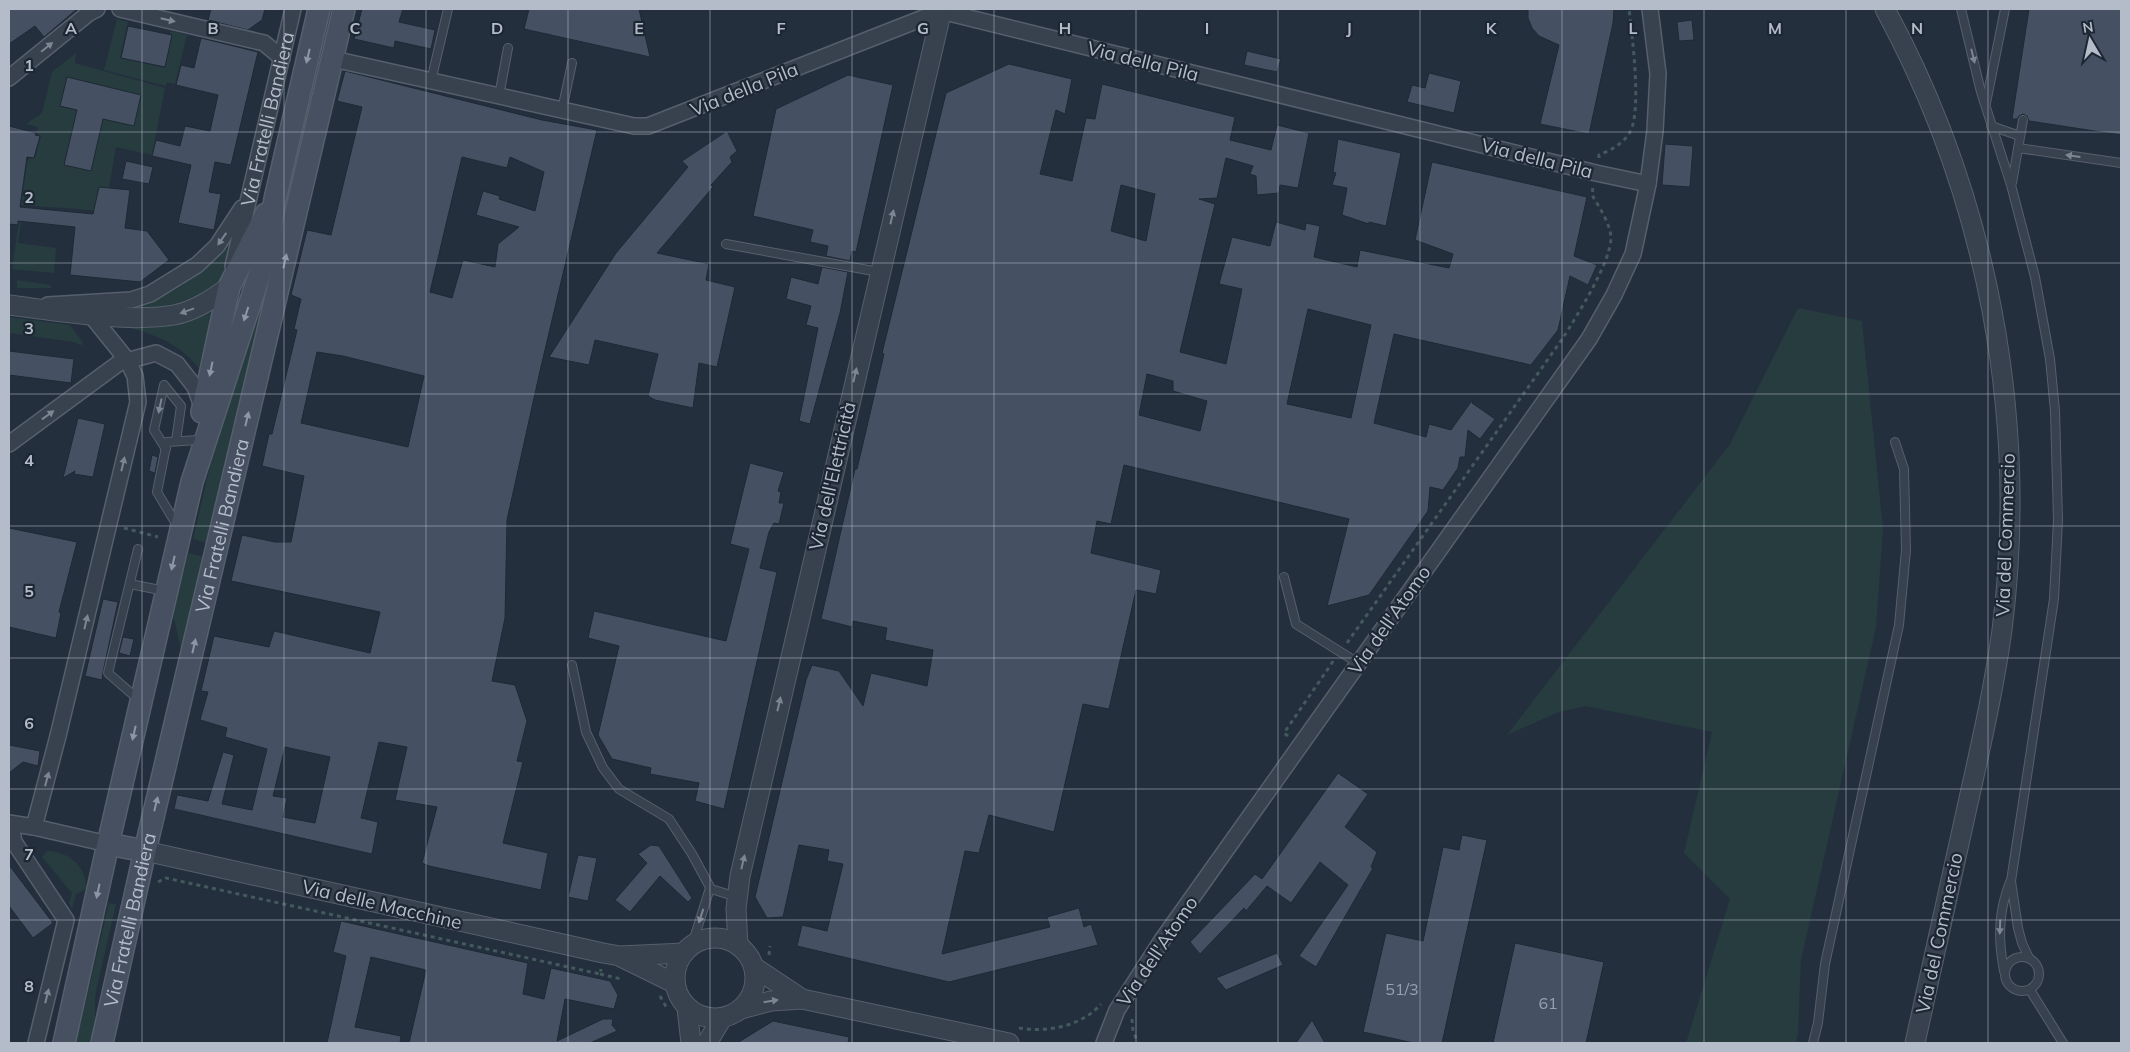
<svg xmlns="http://www.w3.org/2000/svg" width="2130" height="1052" font-family="Mulish,sans-serif">
  <rect width="100%" height="100%" fill="#242f3e"/>
  <g fill="#263c3f" fill-rule="evenodd">
    <polygon points="117,19 128,22 120,58 165,68 172,35 170,34 171,31 187,35 175,84 167,82 166,86 104,70"/>
    <path d="M76 53 75 63 165 88 152 155 116 147 105 211 21 205 27 163 29 159 35 158 41 136 37 134 38 127 26 124 42 113 52 72ZM67 78 141 95 134 126 60 106Z"/>
    <polygon points="21,207 35,208 34,222 21,221 18,243 56,248 54,273 12,269"/>
    <path d="M225 248 228 250C226 258 225 273 220 280 198 308 155 308 122 309V305C133 303 146 303 157 299 182 288 208 269 225 248Z"/>
    <polygon points="275,248 207,543 193,539 222,415"/>
    <polygon points="17,280 51,285 51,288 17,288"/>
    <polygon points="1798,308 1862,321 1883,529 1876,627 1801,960 1798,1034 1796,1043 1686,1043 1730,899 1684,853 1712,732 1586,706 1559,712 1507,735 1730,444"/>
    <path d="M213 312 199 368C179 343 152 333 122 326L183 322Z"/>
    <polygon points="9,317 70,325 84,344 80,345 74,342 9,333"/>
    <polygon points="188,553 204,557 181,649 173,614"/>
    <path d="M47 851C69 852 87 866 86 889L76 894 72 909 69 903 72 893 42 857Z"/>
    <polygon points="109,903 116,904 95,996 95,1026 91,1043 76,1043"/>
  </g>
  <g fill="#455162" stroke="#1f2835" fill-rule="evenodd">
    <polygon points="9,9 77,9 44,37 35,26 9,44"/>
    <polygon points="211,9 265,9 262,20 248,30 208,20"/>
    <polygon points="362,9 403,9 399,22 435,30 431,49 395,41 394,48 354,39"/>
    <polygon points="529,9 639,9 650,57 524,29"/>
    <polygon points="1528,9 1614,9 1613,23 1589,134 1540,124 1559,45 1539,36 1532,28 1528,18"/>
    <polygon points="2029,9 2121,9 2121,135 2029,121 2027,116 2023,114 2019,116 2017,119 2012,119"/>
    <polygon points="1692,20 1694,40 1679,41 1677,22"/>
    <polygon points="128,26 172,35 165,67 121,58"/>
    <polygon points="201,38 258,52 231,165 215,162 209,192 221,194 214,230 178,223 191,165 152,156 156,140 180,146 185,126 210,131 218,95 176,85 181,65 194,68"/>
    <polygon points="1247,51 1281,59 1277,72 1244,65"/>
    <path d="M1009 64 1072 79 1065 114 1056 110 1040 174 1072 181 1086 118 1095 119 1102 84 1235 117 1230 140 1271 150 1277 125 1309 133 1298 188 1280 185 1279 193 1257 195 1256 176 1250 174 1253 166 1226 158 1217 198 1199 199 1215 204 1180 352 1226 364 1242 289 1219 284 1232 237 1270 246 1276 222 1305 230 1306 223 1320 226 1314 257 1357 267 1360 250 1449 268 1453 254 1415 240 1432 162 1587 197 1574 256 1597 265 1588 285 1570 276 1558 330 1531 365 1394 334 1374 423 1426 437 1429 424 1451 430 1473 399 1472 403 1495 419 1480 439 1468 430 1465 457H1460L1458 468 1443 490 1430 487 1428 511 1369 595 1327 606 1349 519 1124 465 1111 524 1097 521 1091 553 1161 570 1156 594 1136 590 1109 709 1083 704 1054 832 989 815 979 853 965 851 942 954 1050 927 1047 917 1079 908 1084 927 1091 924 1098 945 949 982 797 946 802 925 827 931 843 864 827 861 829 850 799 845 783 917 767 918 755 897 806 680 812 665 839 671 863 706 871 673 927 686 933 650 885 640 887 628 853 621 852 627 821 619 855 469H857L884 354 882 353 946 93ZM1121 185 1155 194 1146 241 1111 231ZM1308 309 1371 325 1351 418 1287 404ZM1147 374 1173 381V391L1207 401 1200 431 1139 415Z"/>
    <path d="M345 71 542 120 597 130 540 371 507 520 505 618 492 681 515 685 527 721 517 761 523 762 503 843 548 853 541 890 429 866 422 863 437 807 395 800 407 747 379 742 361 818 378 822 372 854 174 809 177 795 208 801 223 752 234 755 222 804 252 810 267 749 225 737 227 728 200 720 208 692 201 691 214 636 269 647 274 631 370 653 380 612 231 581 242 535 275 542H291L304 476 262 466 269 434H272L297 330 294 329 301 299 291 295 307 230 331 235 362 107 337 101ZM462 157 507 168 510 157 544 172 535 211 499 199 500 196 483 191 476 215 519 227 498 244 495 267 463 260 452 298 430 292ZM317 352 343 356 424 376 408 447 301 423ZM285 747 330 757 315 823 283 817 287 798 273 796Z"/>
    <polygon points="1429,73 1461,81 1454,113 1407,102 1412,85 1425,88"/>
    <polygon points="848,75 893,85 856,252 852,251 850,261 826,256 828,246 810,242 813,230 753,216 776,109"/>
    <polygon points="67,77 141,95 134,126 103,119 91,171 64,165 77,110 60,106"/>
    <polygon points="9,126 36,133 35,135 40,136 34,158 27,157 20,207 93,214 99,187 130,190 125,228 147,231 169,260 140,282 70,275 75,227 18,221 18,225 9,224"/>
    <polygon points="727,131 737,151 730,157 732,162 711,185 713,187 657,253 709,264 706,280 735,287 717,367 699,363 693,408 655,400 648,396 658,354 595,340 589,365 549,357 616,253 688,167 682,161"/>
    <polygon points="1338,139 1401,153 1386,226 1369,222 1369,224 1342,215 1347,188 1332,185 1336,173 1333,172"/>
    <polygon points="1665,144 1693,146 1690,187 1662,185"/>
    <polygon points="126,161 153,167 149,184 122,179"/>
    <polygon points="822,267 848,272 840,313 810,424 799,421 818,328 806,325 811,306 786,299 791,277 818,284"/>
    <polygon points="9,351 74,359 71,383 9,375"/>
    <polygon points="78,418 105,424 93,477 74,474 75,471 63,478"/>
    <polygon points="152,455 158,457 155,473 149,471"/>
    <polygon points="750,463 784,472 778,491 781,492 779,503 784,503 779,524 774,523 769,532 760,568 777,572 724,809 695,801 699,783 650,774 651,768 612,759 598,735 619,646 588,638 594,611 726,641 749,549 730,544"/>
    <polygon points="9,528 77,542 59,612 61,613 56,638 9,627"/>
    <polygon points="103,599 118,602 103,672 102,680 85,676"/>
    <polygon points="123,637 134,639 130,656 119,653"/>
    <polygon points="9,745 40,751 38,766 23,762 9,773"/>
    <polygon points="1338,773 1368,794 1345,827 1377,852 1371,867 1373,868 1316,967 1299,956 1348,885 1320,862 1291,903 1267,886 1246,911 1244,908 1200,954 1190,942 1255,874 1262,879"/>
    <polygon points="1462,835 1487,840 1442,1043 1414,1043 1363,1032 1386,933 1423,941 1443,847 1459,850"/>
    <polygon points="651,845 659,846 692,898 688,902 660,876 630,912 615,900 647,863 638,854"/>
    <polygon points="578,855 597,858 588,901 568,897"/>
    <polygon points="9,865 53,923 33,938 9,906"/>
    <polygon points="341,921 528,963 523,994 544,999 551,968 610,981 618,995 614,1009 565,999 557,1041 603,1019 613,1019 612,1025 617,1031 590,1043 409,1043 426,970 371,957 355,1027 401,1036 400,1043 327,1043 346,956 333,952"/>
    <polygon points="1515,943 1604,962 1586,1043 1493,1043"/>
    <polygon points="1277,953 1283,965 1226,990 1216,978"/>
    <polygon points="1312,1020 1325,1043 1296,1043"/>
    <polygon points="773,1021 849,1037 848,1043 737,1043"/>
  </g>
  <g fill="none" stroke-linecap="round" stroke-linejoin="round">
    <g stroke="#565f6c" stroke-width="10">
      <g id="service">
        <polyline points="1961,9 1981,92 2011,185 2035,277 2050,359 2055,411 2058,520 2054,599 2011,881 2018,928 2022,943 2029,958"/>
        <polyline points="431,81 448,9"/>
        <polyline points="499,96 508,48"/>
        <polyline points="1986,103 2005,9"/>
        <polyline points="562,110 572,63"/>
        <polyline points="1991,126 2020,136"/>
        <polyline points="2018,148 2121,163"/>
        <polyline points="2012,183 2023,120"/>
        <polyline points="726,244 879,272"/>
        <polyline points="166,449 154,430 164,385 181,406 176,441"/>
        <polyline points="178,527 157,492 167,442 198,440"/>
        <polyline points="138,549 108,673 139,700"/>
        <polyline points="1284,577 1296,624 1358,663"/>
        <polyline points="130,584 165,591"/>
        <polyline points="572,665 586,732 603,768 619,789 669,819 692,854 711,889 737,897"/>
        <polyline points="692,945 710,888"/>
        <circle cx="2022" cy="974" r="17"/>
        <path d="M2004 971C1998 940 1998 912 2010 882"/>
        <polyline points="2030,990 2063,1043"/>
        <polyline points="1813,1043 1818,1023 1825,964 1899,625 1906,550 1904,469 1895,442"/>
      </g>
    </g>
    <g stroke="#565f6c" stroke-width="18">
      <g id="minor">
        <polyline points="120,9 264,43 282,58"/>
        <polyline points="333,59 634,126 648,126 941,11 1596,173 1648,184"/>
        <polyline points="9,78 89,13 97,9"/>
        <path id="s1" d="M233 266 293 9"/>
        <polyline points="48,305 131,300 150,294 197,265 217,246 242,208"/>
        <polyline points="9,444 119,363 156,353 177,364 195,387 203,409"/>
        <polyline points="9,823 34,827 108,844"/>
        <polyline points="9,825 11,825 14,842 66,920 36,1043"/>
        <polyline points="34,827 58,736 138,402 135,376 127,360 90,314"/>
        <polyline points="1104,1043 1117,1010 1162,940 1589,339 1614,295 1633,254 1648,184 1655,131 1658,74 1650,9"/>
      </g>
    </g>
    <g stroke="#565f6c" stroke-width="21">
      <g id="tertiary">
        <path d="M1885 9C1987 197 2029 417 2002 630 1994 688 1981 745 1968 803 1950 883 1932 963 1915 1043"/>
        <path d="M9 305C57 311 127 323 174 315 195 311 212 299 229 287"/>
        <polyline points="145,851 603,953 620,956 684,953"/>
        <circle cx="715" cy="978" r="40"/>
        <polyline points="738,945 736,909 740,876 942,9"/>
        <polyline points="621,957 674,983"/>
        <polyline points="754,967 802,999"/>
        <polyline points="687,1008 691,1043"/>
        <polyline points="741,1009 771,1001 802,999 1009,1043"/>
        <polyline points="707,1043 722,1018"/>
      </g>
    </g>
    <g stroke="#565f6c" stroke-width="24">
      <g id="secondary">
        <polyline points="202,412 229,287 266,214"/>
        <polyline points="108,844 145,851"/>
        <polyline points="64,1043 108,844 192,482 267,251 275,199 319,9"/>
        <path id="s2" d="M102 1043 145 851 344 9"/>
      </g>
    </g>
    <g stroke="#44595c" stroke-width="3" stroke-dasharray="4 4" stroke-linecap="butt">
      <path d="M1599 158V155C1611 150 1623 144 1630 132 1642 111 1632 35 1629 9"/>
      <polyline points="124,528 158,537"/>
      <path d="M1347 643 1563 338C1577 315 1611 263 1611 237 1610 223 1599 207 1592 195L1593 187"/>
      <polyline points="1288,736 1284,733 1334,660"/>
      <polyline points="158,882 166,878 600,974 601,969"/>
      <polyline points="769,955 770,946"/>
      <polyline points="600,974 621,979"/>
      <polyline points="660,996 668,1010"/>
      <polyline points="1132,1019 1133,1031 1138,1043"/>
      <path d="M1019 1028C1047 1033 1082 1026 1101 1004"/>
    </g>
    <use href="#service" stroke="#38414e" stroke-width="8"/>
    <use href="#minor" stroke="#38414e" stroke-width="15"/>
    <use href="#tertiary" stroke="#38414e" stroke-width="19"/>
    <use href="#secondary" stroke="#465061" stroke-width="21"/>
  </g>
  <defs><path id="oneway-solid" d="M-6-.8H1V-3.2L6.5 0L1 3.2V.8H-6Z" transform="scale(1.25)"/></defs>
  <g fill="#7c8592">
    <use href="#oneway-solid" transform="translate(168 20) rotate(13)"/>
    <use href="#oneway-solid" transform="translate(47 47) rotate(-39)"/>
    <use href="#oneway-solid" transform="translate(1973 56) rotate(76)"/>
    <use href="#oneway-solid" transform="translate(2073 156) rotate(-172)"/>
    <use href="#oneway-solid" transform="translate(892 217) rotate(-77)"/>
    <use href="#oneway-solid" transform="translate(222 239) rotate(125)"/>
    <use href="#oneway-solid" transform="translate(187 311) rotate(160)"/>
    <use href="#oneway-solid" transform="translate(855 375) rotate(-77)"/>
    <use href="#oneway-solid" transform="translate(160 406) rotate(102)"/>
    <use href="#oneway-solid" transform="translate(48 415) rotate(-36)"/>
    <use href="#oneway-solid" transform="translate(123 464) rotate(-77)"/>
    <use href="#oneway-solid" transform="translate(86 622) rotate(-77)"/>
    <use href="#oneway-solid" transform="translate(779 704) rotate(-77)"/>
    <use href="#oneway-solid" transform="translate(47 779) rotate(-75)"/>
    <use href="#oneway-solid" transform="translate(743 862) rotate(-77)"/>
    <use href="#oneway-solid" transform="translate(701 916) rotate(108)"/>
    <use href="#oneway-solid" transform="translate(2000 927) rotate(92)"/>
    <use href="#oneway-solid" transform="translate(47 996) rotate(-76)"/>
    <use href="#oneway-solid" transform="translate(771 1001) rotate(-9)"/>
  </g>
  <g fill="#8e96a5">
    <use href="#oneway-solid" transform="translate(308 56) rotate(103)"/>
    <use href="#oneway-solid" transform="translate(285 261) rotate(-77)"/>
    <use href="#oneway-solid" transform="translate(246 314) rotate(108)"/>
    <use href="#oneway-solid" transform="translate(211 369) rotate(102)"/>
    <use href="#oneway-solid" transform="translate(247 419) rotate(-77)"/>
    <use href="#oneway-solid" transform="translate(173 563) rotate(103)"/>
    <use href="#oneway-solid" transform="translate(194 646) rotate(-77)"/>
    <use href="#oneway-solid" transform="translate(134 733) rotate(103)"/>
    <use href="#oneway-solid" transform="translate(156 804) rotate(-76)"/>
    <use href="#oneway-solid" transform="translate(98 891) rotate(102)"/>
  </g>
  <path fill="none" stroke="#b4bcc9" stroke-width="1" stroke-opacity="0.55" d="M142 9V1043M284 9V1043M426 9V1043M568 9V1043M710 9V1043M852 9V1043M994 9V1043M1136 9V1043M1278 9V1043M1420 9V1043M1562 9V1043M1704 9V1043M1846 9V1043M1988 9V1043M9 132H2121M9 263H2121M9 394H2121M9 526H2121M9 658H2121M9 789H2121M9 920H2121"/>
  <g text-anchor="middle" stroke-width="4.5" stroke-linejoin="round" paint-order="stroke">
    <g font-size="16" fill="#98a1af">
      <text x="1402" y="995">51/3</text>
      <text x="1548" y="1009">61</text>
    </g>
    <g font-size="19" fill="#b4bcc9" stroke="#1d2633">
      <text transform="translate(1143 61) rotate(14)" y="7">Via della Pila</text>
      <text transform="translate(744 89) rotate(-22)" y="7">Via della Pila</text>
      <text dy="7" stroke="none"><textPath href="#s1" startOffset="151">Via Fratelli Bandiera</textPath></text>
      <text transform="translate(1537 158) rotate(14)" y="7">Via della Pila</text>
      <text transform="translate(832 476) rotate(-77)" y="7">Via dell'Elettricità</text>
      <text dy="7" stroke="none"><textPath href="#s2" startOffset="531">Via Fratelli Bandiera</textPath></text>
      <text transform="translate(2005 535) rotate(-88)" y="7">Via del Commercio</text>
      <text transform="translate(1389 620) rotate(-55)" y="7">Via dell'Atomo</text>
      <text transform="translate(382 904) rotate(13)" y="7">Via delle Macchine</text>
      <text dy="7" stroke="none"><textPath href="#s2" startOffset="126">Via Fratelli Bandiera</textPath></text>
      <text transform="translate(1939 933) rotate(-78)" y="7">Via del Commercio</text>
      <text transform="translate(1157 951) rotate(-56)" y="7">Via dell'Atomo</text>
    </g>
  </g>
  <g font-size="16" text-anchor="middle" font-weight="bold" fill="#b4bcc9" stroke="#1d2633" stroke-width="4.5" stroke-linejoin="round" paint-order="stroke">
    <text x="71" y="34">A</text>
    <text x="213" y="34">B</text>
    <text x="355" y="34">C</text>
    <text x="497" y="34">D</text>
    <text x="639" y="34">E</text>
    <text x="781" y="34">F</text>
    <text x="923" y="34">G</text>
    <text x="1065" y="34">H</text>
    <text x="1207" y="34">I</text>
    <text x="1349" y="34">J</text>
    <text x="1491" y="34">K</text>
    <text x="1633" y="34">L</text>
    <text x="1775" y="34">M</text>
    <text x="1917" y="34">N</text>
    <text x="29" y="71">1</text>
    <text x="29" y="203">2</text>
    <text x="29" y="334">3</text>
    <text x="29" y="466">4</text>
    <text x="29" y="597">5</text>
    <text x="29" y="729">6</text>
    <text x="29" y="860">7</text>
    <text x="29" y="992">8</text>
  </g>
  <rect width="2130" height="1052" fill="none" stroke="#b4bcc9" stroke-width="20"/>
  <g transform="translate(2090 40) rotate(351)" stroke="#1d2633" stroke-width="4" paint-order="stroke">
  <path d="M0-4L9 19L0 12L-9 19Z" fill="#b4bcc9"/>
  <text y="-8" font-size="14" font-weight="bold" text-anchor="middle" fill="#b4bcc9">N</text>
  </g>
</svg>
